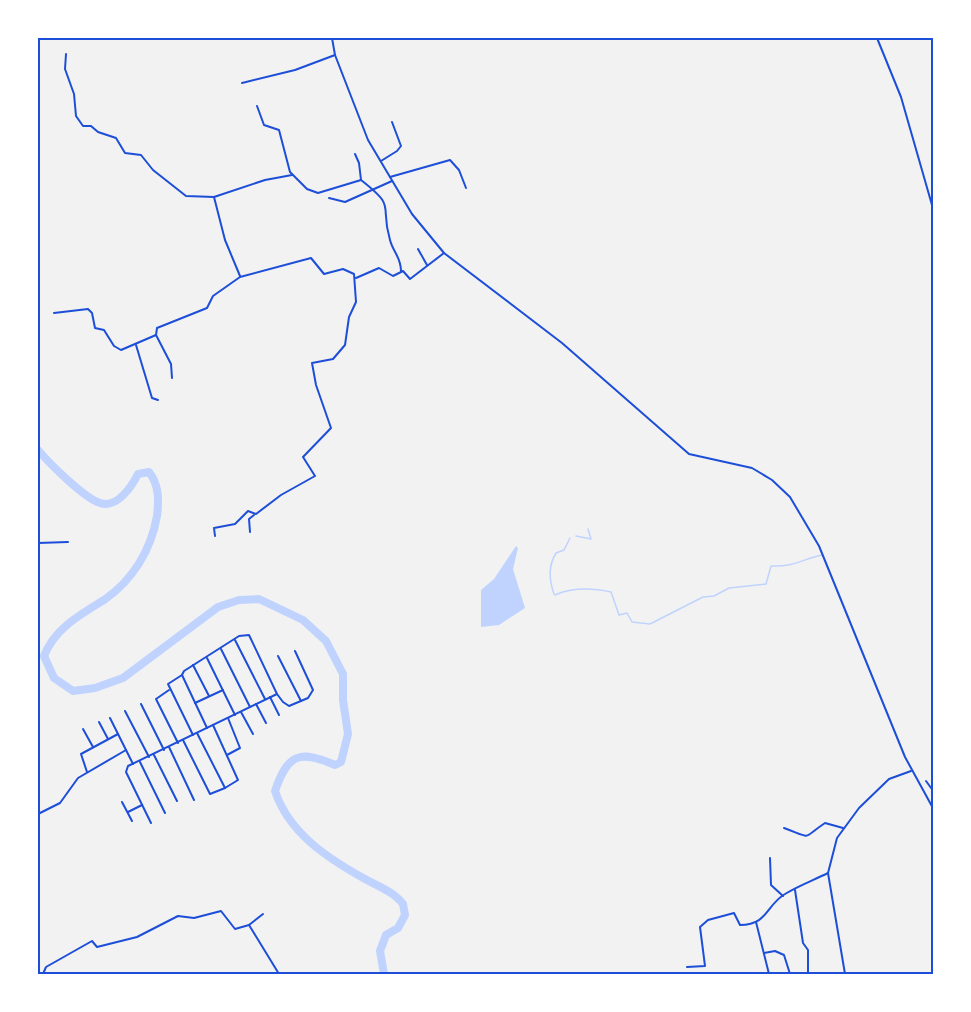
<svg xmlns="http://www.w3.org/2000/svg" width="971" height="1012" font-family="'PT Sans Narrow',sans-serif">
  <rect width="100%" height="100%" fill="#f2f2f2"/>
  <polygon fill="#bfd3fe" points="516,546 518,548 513,569 525,608 499,625 481,627 481,590 494,579"/>
  <g fill="none" stroke-linecap="round" stroke-linejoin="round">
    <g stroke="#bfd3fe" stroke-width="1.5">
      <polyline points="576,536 591,539 588,529"/>
      <path d="M554 594C549 580 548 566 556 553L564 550 570 538"/>
      <path d="M555 595C573 587 592 588 611 592L619 615 627 613 632 622 650 624 703 597 714 596 729 588 766 584 771 566C794 567 800 560 822 555"/>
    </g>
    <path stroke="#bfd3fe" stroke-width="8" d="M38 450C49 463 84 498 100 503 117 509 132 486 138 474L149 472C159 485 159 499 157 516 151 550 133 580 104 600 80 615 55 628 44 656L54 678 73 691 95 688 123 678 218 607 239 600 259 599 303 620 326 641 343 674V700L348 734 341 762 335 765C300 750 288 753 275 791 289 833 327 858 365 879 378 886 394 892 403 904L405 915 398 928 386 935 380 951 384 974"/>
    <g stroke="#1d4ed8" stroke-width="2">
      <polyline points="332,38 335,55 368,140 412,214 444,253 562,343 689,454 752,468 772,480 790,497 819,546 905,757 934,810"/>
      <polyline points="877,38 901,97 934,212"/>
      <polyline points="66,54 65,69 74,94 76,116 83,126 91,126 98,132 116,138 125,153 141,155 153,170 186,196 214,197 265,180 292,175"/>
      <polyline points="242,83 295,70 335,55"/>
      <path d="M257 106 264 125 279 130 290 172 307 189 318 193 361 180C398 209 379 203 390 240 393 252 401 257 401 271"/>
      <polyline points="355,154 359,163 361,180"/>
      <polyline points="381,161 397,151 401,146 392,122"/>
      <polyline points="390,177 450,160 459,170 466,188"/>
      <polyline points="214,197 225,240 240,276"/>
      <polyline points="329,198 345,202 392,181"/>
      <polyline points="418,249 427,265"/>
      <polyline points="356,278 379,268 393,276 403,271 410,279 444,253"/>
      <polyline points="54,313 88,309 92,313 95,328 104,330 114,346 121,350 156,335 157,328 207,308 213,296 240,277 311,258 324,274 343,269 354,274 356,302 349,317 345,345 333,359 312,363 316,385 331,428 303,457 315,476 281,495 256,514 248,511 235,524 214,528 215,536"/>
      <polyline points="156,335 171,364 172,378"/>
      <polyline points="136,345 152,398 158,400"/>
      <polyline points="250,532 249,519 254,515"/>
      <polyline points="38,543 68,542"/>
      <polyline points="235,640 265,699"/>
      <polyline points="221,649 250,707"/>
      <polyline points="278,656 301,701"/>
      <polyline points="207,658 235,715"/>
      <polyline points="193,665 209,696"/>
      <polyline points="182,675 168,684 193,735"/>
      <polyline points="169,690 156,699 178,743"/>
      <polyline points="270,697 279,715"/>
      <polyline points="195,703 223,690"/>
      <polyline points="141,704 164,750"/>
      <polyline points="256,704 266,723"/>
      <polyline points="125,711 149,757"/>
      <polyline points="241,712 253,734"/>
      <polyline points="110,718 133,764"/>
      <polyline points="99,722 108,739"/>
      <polyline points="207,728 182,675 184,671 239,636 249,635 277,694 283,702 289,706 308,698 313,690 295,651"/>
      <polyline points="83,729 93,747"/>
      <polyline points="197,733 225,788 238,780 213,725"/>
      <polyline points="183,740 210,794 225,788"/>
      <polyline points="169,747 194,800"/>
      <polyline points="154,755 177,801"/>
      <polyline points="227,755 240,748 228,718"/>
      <polyline points="140,762 165,813"/>
      <polyline points="87,772 81,754 118,734"/>
      <polyline points="926,781 934,792"/>
      <polyline points="122,802 132,821"/>
      <polyline points="128,812 142,805"/>
      <polyline points="38,814 60,803 78,778 126,750"/>
      <polyline points="151,823 126,772 128,766 277,694"/>
      <path d="M784 828C814 839 801 839 825 823L843 828"/>
      <polyline points="770,858 771,885 783,896"/>
      <polyline points="828,873 845,974"/>
      <polyline points="795,890 803,943 808,950 808,972"/>
      <polyline points="756,922 769,974"/>
      <polyline points="249,925 263,914"/>
      <polyline points="764,953 775,951 784,955 790,974"/>
      <path d="M687 967 705 966 700 927 708 920 734 913 740 925C768 925 766 905 785 894 798 886 814 880 828 873L837 838 859 808 889 779 911 771"/>
      <polyline points="43,974 46,967 92,941 97,947 137,937 178,916 194,918 221,911 235,929 249,925 279,974"/>
    </g>
  </g>
  <rect width="971" height="1012" fill="none" stroke="#ffffff" stroke-width="78"/>
  <rect x="39" y="39" width="893" height="934" fill="none" stroke="#1d4ed8" stroke-width="2"/>
</svg>
